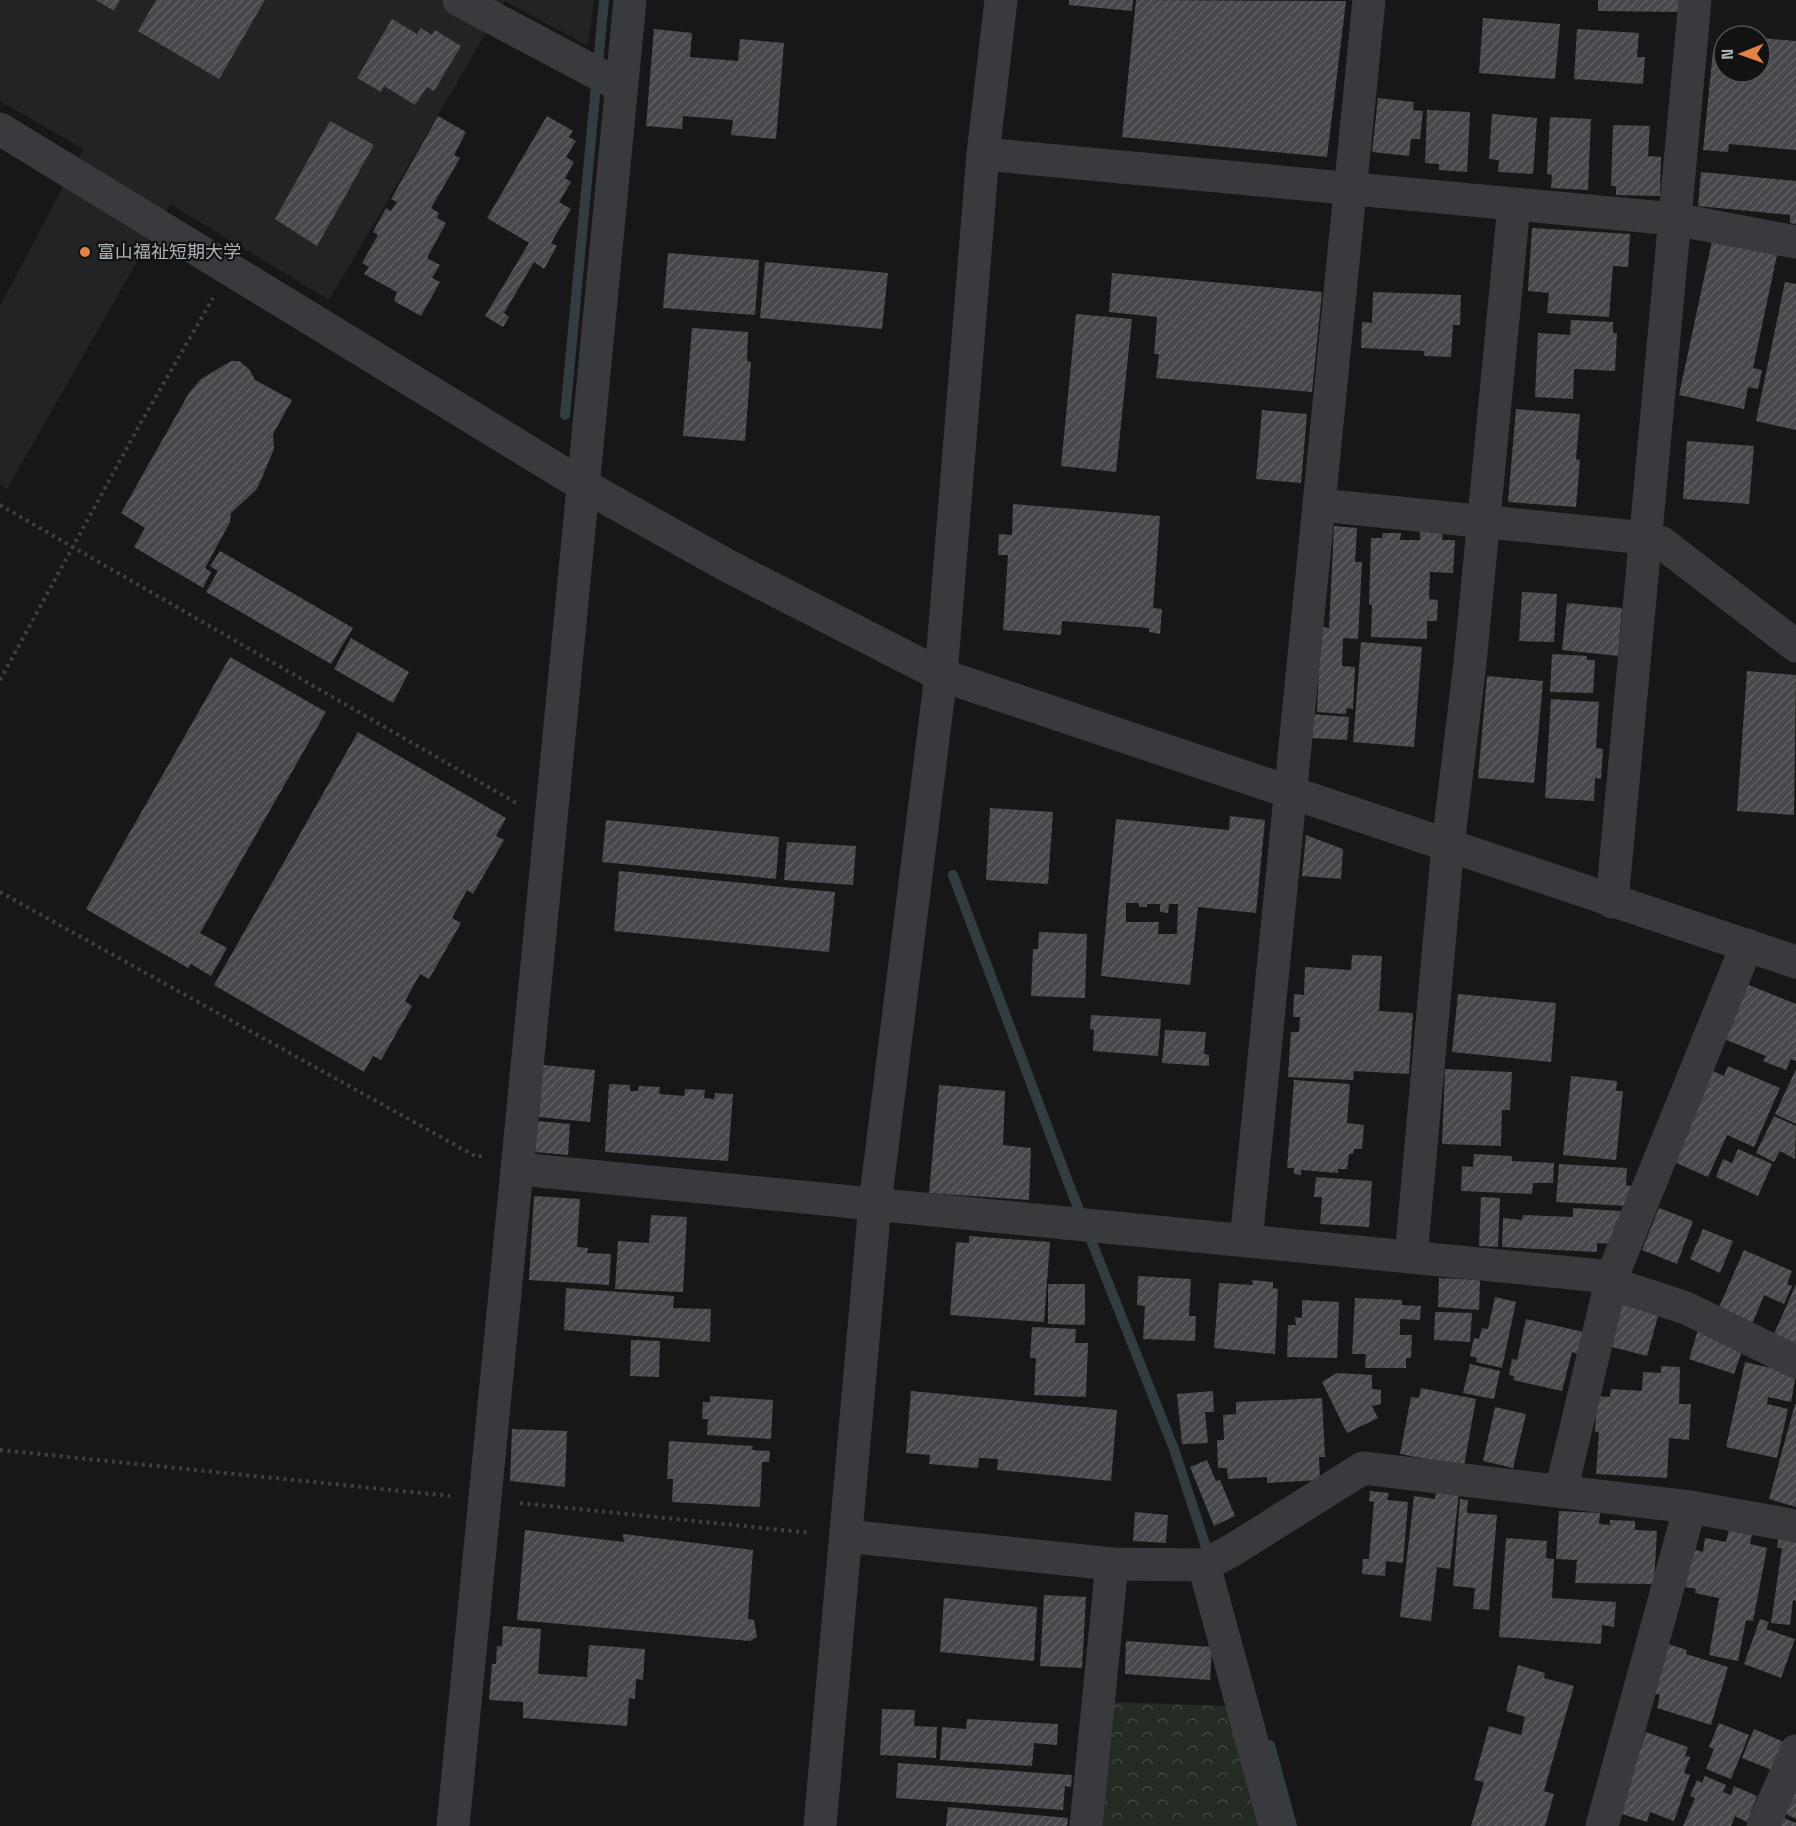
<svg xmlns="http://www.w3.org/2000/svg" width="1796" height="1826" font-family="'Space Grotesk','Noto Sans JP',sans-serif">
  <defs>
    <pattern id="forest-crowns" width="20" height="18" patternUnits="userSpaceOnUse" patternTransform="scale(1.5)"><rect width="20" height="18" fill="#242b23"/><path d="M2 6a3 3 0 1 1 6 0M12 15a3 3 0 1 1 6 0" fill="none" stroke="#414741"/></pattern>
    <pattern id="building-hatch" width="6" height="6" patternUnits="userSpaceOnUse" patternTransform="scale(1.5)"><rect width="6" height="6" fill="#46484b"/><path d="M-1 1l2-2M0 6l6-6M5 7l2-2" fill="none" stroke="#5e6063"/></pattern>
  </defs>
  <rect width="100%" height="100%" fill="#171718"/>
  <polygon fill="#232325" points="0,0 594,0 588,46 505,1 329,300 170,204 7,489 0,484 0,306 83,149 0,101"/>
  <polygon fill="url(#forest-crowns)" points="1111,1702 1228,1706 1262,1826 1098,1826"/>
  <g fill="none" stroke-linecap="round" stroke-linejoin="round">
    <g stroke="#313d40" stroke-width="10">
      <polyline points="565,415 604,0"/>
      <polyline points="953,875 1068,1182 1174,1449 1210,1559"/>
      <polyline points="1270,1745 1292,1826"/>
    </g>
  </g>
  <g fill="url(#building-hatch)" fill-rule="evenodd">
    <polygon points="96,0 120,0 114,11"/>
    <polygon points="156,0 265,0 219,79 138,31"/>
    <polygon points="1069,0 1133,0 1132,11 1069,5"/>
    <polygon points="1136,0 1346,1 1327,157 1122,137"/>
    <polygon points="1598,0 1680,0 1679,12 1598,11"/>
    <polygon points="1483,18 1560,24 1555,79 1479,73"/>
    <polygon points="392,19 417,34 421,28 432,35 435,30 461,46 434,91 427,87 415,105 384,86 381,92 357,78"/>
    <polygon points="654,29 692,33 690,57 738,61 740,39 784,43 776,139 731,135 733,120 683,116 682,129 646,126"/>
    <polygon points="1577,29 1639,33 1637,57 1645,57 1643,84 1574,79"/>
    <polygon points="1760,38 1796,41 1796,150 1729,144 1728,152 1703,150 1713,51 1724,52 1724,72 1760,72"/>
    <polygon points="1378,98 1414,102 1413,110 1423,111 1420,139 1411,139 1409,156 1372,152"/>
    <polygon points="1427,110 1470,112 1467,172 1439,170 1439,164 1425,163"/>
    <polygon points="1492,114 1537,118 1533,174 1498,172 1499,160 1489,159"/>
    <polygon points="438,116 466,132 454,155 460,158 431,208 439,213 437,218 446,223 427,258 440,265 432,278 440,282 421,316 394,301 397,292 364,274 369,267 362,263 378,235 373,232 386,208 391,211 397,202 391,199"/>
    <polygon points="547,116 573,131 569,137 576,141 566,157 574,162 565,178 571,182 559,202 571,209 551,243 557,246 544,269 534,262 504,313 509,317 503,327 485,316 529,243 487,218"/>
    <polygon points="1550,117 1591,119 1588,190 1551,188 1552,175 1547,174"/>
    <polygon points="330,121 374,145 317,246 275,219"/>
    <polygon points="1613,125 1650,126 1648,156 1661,157 1660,196 1616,195 1616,186 1611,186"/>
    <polygon points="1701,172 1796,181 1796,224 1790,223 1790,215 1698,206"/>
    <polygon points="1532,228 1630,234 1628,267 1613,266 1609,317 1547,313 1549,293 1528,291"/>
    <polygon points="1712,241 1777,255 1753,368 1762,370 1758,389 1748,387 1744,409 1679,395"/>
    <polygon points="668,253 759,260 755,315 663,308"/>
    <polygon points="765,262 888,273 882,329 760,318"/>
    <polygon points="1112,273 1322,292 1312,392 1156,378 1159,354 1154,354 1157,317 1109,312"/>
    <polygon points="1785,282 1796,284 1796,430 1756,421"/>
    <polygon points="1373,292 1461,295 1460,325 1453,325 1451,357 1424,356 1424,351 1361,348 1362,322 1372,323"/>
    <polygon points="1076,314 1132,319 1116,472 1061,466"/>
    <polygon points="1571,320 1613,322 1613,333 1617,333 1615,371 1574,369 1573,399 1535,397 1538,333 1570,335"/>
    <polygon points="692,328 748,332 747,361 751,362 745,441 683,436"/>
    <polygon points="231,361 239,361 249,369 255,380 292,400 273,434 274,449 257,489 231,513 230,522 205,568 211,572 203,588 134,547 145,528 121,513 189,393 201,379"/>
    <polygon points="1516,409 1580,414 1576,459 1580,460 1576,507 1508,502"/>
    <polygon points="1262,410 1307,414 1301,483 1256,479"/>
    <polygon points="1687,441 1754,446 1749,504 1683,499"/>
    <polygon points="1013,504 1160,516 1153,608 1162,609 1160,634 1149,632 1149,628 1062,621 1061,635 1003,630 1008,555 998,555 999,534 1012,535"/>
    <polygon points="1334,526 1357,528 1355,562 1362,562 1358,639 1343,638 1342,666 1355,667 1353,709 1347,708 1346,714 1317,712 1321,627 1329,628"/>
    <polygon points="1420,531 1443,531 1442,540 1455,540 1453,573 1430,572 1429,599 1438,600 1437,621 1427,621 1427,639 1371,637 1372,605 1369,605 1371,538 1382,538 1383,533 1401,533 1400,540 1420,540"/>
    <polygon points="220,551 353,628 331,664 206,592 218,571 210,566"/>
    <polygon points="1522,592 1557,594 1554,642 1519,641"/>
    <polygon points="1567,603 1622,608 1618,656 1562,650"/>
    <polygon points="351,638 409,672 393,703 334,669"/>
    <polygon points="1361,642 1422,647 1414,747 1353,742"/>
    <polygon points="1552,654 1587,656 1587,660 1595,660 1593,693 1550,692"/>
    <polygon points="230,657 326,712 200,933 227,948 211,976 191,964 188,968 86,909"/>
    <polygon points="1747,671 1796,675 1794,815 1737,811"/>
    <polygon points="1487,676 1543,681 1534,783 1478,778"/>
    <polygon points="1551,699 1599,702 1596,748 1603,749 1601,779 1595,778 1594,801 1545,798"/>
    <polygon points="1312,714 1349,717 1347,740 1311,738"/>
    <polygon points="358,732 506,818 496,836 504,840 473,894 467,890 452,918 461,923 429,979 420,974 405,1001 412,1006 381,1060 373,1056 364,1072 214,985"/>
    <polygon points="990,808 1053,812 1048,884 986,880"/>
    <path d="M1230 816 1265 820 1256 913 1198 907 1190 985 1101 976 1116 819 1229 830ZM1126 903H1139V907H1147V904H1160V912L1168 913 1169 904H1178L1177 934H1158L1159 922H1126Z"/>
    <polygon points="606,820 779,837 776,879 602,862"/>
    <polygon points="1306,835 1343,849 1341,879 1302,876"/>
    <polygon points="787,842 856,846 853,885 784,880"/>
    <polygon points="619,871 835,892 829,952 614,931"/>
    <polygon points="1039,932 1087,934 1085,998 1031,996 1033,949 1038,949"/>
    <polygon points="1352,955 1382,956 1379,1011 1413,1013 1409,1074 1354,1071 1353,1080 1288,1077 1291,1032 1299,1032 1300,1017 1293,1017 1294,994 1304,995 1305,967 1351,970"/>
    <polygon points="1746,984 1796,1004 1796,1061 1791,1059 1786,1070 1763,1061 1766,1056 1724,1039"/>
    <polygon points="1458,994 1556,1003 1551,1062 1452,1052"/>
    <polygon points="1091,1015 1161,1019 1158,1056 1093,1051 1094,1030 1090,1029"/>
    <polygon points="1165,1030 1206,1032 1204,1054 1209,1055 1209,1066 1162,1063"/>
    <polygon points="543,1065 595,1070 590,1122 539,1117"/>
    <polygon points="1728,1066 1780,1088 1754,1147 1727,1135 1708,1177 1674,1162 1713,1071 1724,1076"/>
    <polygon points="1445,1069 1512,1072 1510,1110 1502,1110 1501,1146 1442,1144"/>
    <polygon points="1796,1069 1796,1124 1775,1114"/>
    <polygon points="1571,1076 1617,1081 1616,1091 1623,1091 1616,1160 1563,1155"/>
    <polygon points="1294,1080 1350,1084 1347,1123 1364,1125 1362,1149 1354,1149 1353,1154 1349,1154 1347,1169 1338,1169 1338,1173 1301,1170 1301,1175 1294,1174 1294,1168 1287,1168"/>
    <polygon points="609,1084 630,1085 630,1091 638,1091 639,1086 660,1087 659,1094 684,1096 685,1089 705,1090 704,1098 714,1099 715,1093 733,1094 728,1161 605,1152"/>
    <polygon points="939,1085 1005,1091 1003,1145 1031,1148 1029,1200 929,1193"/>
    <polygon points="1774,1116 1796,1126 1795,1159 1780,1151 1774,1162 1756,1153"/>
    <polygon points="538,1121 570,1124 568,1155 535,1152"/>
    <polygon points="1738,1149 1772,1164 1758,1196 1716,1177 1723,1159 1732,1163"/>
    <polygon points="1474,1154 1512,1156 1512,1161 1554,1163 1553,1183 1533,1183 1532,1194 1461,1191 1462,1166 1473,1167"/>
    <polygon points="1559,1164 1627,1168 1626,1185 1631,1186 1629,1206 1556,1202"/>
    <polygon points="1316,1177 1372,1181 1369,1227 1320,1224 1322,1197 1314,1197"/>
    <polygon points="534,1196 580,1199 577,1247 588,1248 587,1253 611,1254 609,1285 529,1280"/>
    <polygon points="1481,1197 1500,1198 1498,1247 1479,1246"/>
    <polygon points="1573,1208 1621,1211 1620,1231 1613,1244 1597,1243 1597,1252 1502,1247 1503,1218 1522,1220 1523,1215 1573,1217"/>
    <polygon points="1659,1208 1693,1221 1677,1264 1642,1250"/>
    <polygon points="651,1215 687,1217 683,1292 615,1289 618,1241 649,1243"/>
    <polygon points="1703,1229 1733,1241 1720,1273 1690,1259"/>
    <polygon points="969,1236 1050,1242 1044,1322 950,1315 956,1242 969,1243"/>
    <polygon points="1744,1250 1792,1271 1787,1284 1792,1286 1784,1304 1764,1295 1751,1327 1717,1312"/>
    <polygon points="1138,1276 1191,1279 1189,1316 1196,1316 1195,1341 1143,1339 1145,1306 1137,1305"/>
    <polygon points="1439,1278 1480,1280 1479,1310 1438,1307"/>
    <polygon points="1252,1280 1273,1282 1273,1288 1278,1289 1275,1354 1214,1348 1219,1283 1253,1285"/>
    <polygon points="1048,1284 1085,1284 1085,1325 1048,1324"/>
    <polygon points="1796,1284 1796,1345 1774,1334"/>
    <polygon points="566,1288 674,1296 673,1308 711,1309 710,1342 564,1330"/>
    <polygon points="1495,1297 1516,1302 1502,1368 1476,1362 1477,1358 1470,1356 1474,1338 1479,1339 1482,1328 1488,1329"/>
    <polygon points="1355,1298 1402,1300 1402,1305 1421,1306 1420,1320 1400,1319 1400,1335 1412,1335 1411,1358 1406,1358 1406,1368 1365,1368 1366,1354 1352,1354"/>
    <polygon points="1621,1299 1660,1309 1647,1356 1608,1346"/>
    <polygon points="1302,1300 1339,1302 1337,1358 1287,1357 1288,1325 1296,1325 1295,1317 1302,1318"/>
    <polygon points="1435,1312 1472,1313 1470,1342 1434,1340"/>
    <polygon points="1526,1319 1584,1332 1578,1354 1572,1352 1562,1391 1513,1380 1514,1376 1509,1375 1512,1359 1517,1360"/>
    <polygon points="1032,1327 1076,1329 1075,1343 1088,1343 1086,1397 1034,1395 1036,1358 1030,1358"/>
    <polygon points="1698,1330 1744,1345 1734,1374 1689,1359"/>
    <polygon points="631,1340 660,1341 659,1377 630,1376"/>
    <polygon points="1745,1362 1796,1374 1791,1402 1768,1397 1767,1404 1788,1409 1777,1458 1726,1447"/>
    <polygon points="1470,1364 1500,1371 1494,1399 1463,1393"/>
    <polygon points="1661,1366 1680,1367 1679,1404 1691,1404 1689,1440 1669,1438 1667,1478 1596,1474 1599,1432 1595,1432 1597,1396 1610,1397 1611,1389 1642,1391 1643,1372 1661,1373"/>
    <polygon points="1337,1373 1372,1375 1372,1389 1381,1390 1381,1404 1372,1406 1378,1418 1347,1433 1322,1382"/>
    <polygon points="1421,1388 1476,1399 1464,1466 1400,1454 1411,1397 1419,1398"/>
    <polygon points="911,1391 1117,1410 1111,1481 997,1470 998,1459 979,1458 978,1468 929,1464 930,1455 906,1453"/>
    <polygon points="1213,1391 1214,1412 1205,1412 1208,1443 1182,1444 1177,1394"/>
    <polygon points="710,1396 773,1400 771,1439 707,1435 708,1419 702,1419 703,1402 710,1402"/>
    <polygon points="1322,1398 1325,1457 1319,1457 1320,1480 1267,1483 1267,1477 1228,1479 1227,1468 1218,1468 1217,1440 1224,1440 1223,1415 1236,1414 1236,1402"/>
    <polygon points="1795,1404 1796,1404 1796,1507 1769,1499"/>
    <polygon points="1495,1407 1526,1414 1513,1468 1483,1461"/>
    <polygon points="512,1429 567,1431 565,1487 510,1481"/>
    <polygon points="669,1441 753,1446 752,1450 770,1451 769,1462 762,1462 760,1507 672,1502 673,1479 667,1479"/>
    <polygon points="1207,1460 1216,1481 1220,1480 1235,1516 1214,1526 1190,1467"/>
    <polygon points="1436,1490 1459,1493 1450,1569 1437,1567 1431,1621 1400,1617 1414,1496 1435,1499"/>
    <polygon points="1370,1491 1389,1493 1387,1500 1408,1502 1403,1563 1386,1561 1385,1576 1362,1574 1363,1559 1369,1559 1374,1502 1369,1501"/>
    <polygon points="1460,1499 1468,1500 1467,1513 1497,1515 1489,1610 1473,1609 1475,1588 1453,1586"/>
    <polygon points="1559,1511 1600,1513 1599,1524 1610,1525 1610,1520 1635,1521 1635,1530 1657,1531 1654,1584 1575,1583 1577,1560 1556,1559"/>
    <polygon points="1135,1512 1168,1515 1166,1543 1133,1541"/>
    <polygon points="525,1530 624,1542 623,1534 753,1550 748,1619 754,1620 757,1637 750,1641 517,1620"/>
    <polygon points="1729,1530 1752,1535 1750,1544 1767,1548 1753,1621 1746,1620 1738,1661 1709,1655 1719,1598 1695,1593 1696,1589 1685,1587 1692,1549 1703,1552 1705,1538 1726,1542"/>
    <polygon points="1779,1536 1796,1538 1796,1601 1793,1600 1790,1625 1771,1623 1782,1548 1777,1548"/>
    <polygon points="1506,1538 1547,1541 1546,1558 1554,1559 1552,1598 1616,1602 1614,1627 1602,1625 1601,1644 1499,1637"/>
    <polygon points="1044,1595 1086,1597 1082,1668 1040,1666"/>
    <polygon points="944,1598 1037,1607 1034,1661 940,1652"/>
    <polygon points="1760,1619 1769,1622 1766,1629 1795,1639 1781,1678 1744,1664"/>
    <polygon points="503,1626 541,1629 538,1674 587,1677 589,1645 645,1649 643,1680 636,1679 635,1699 629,1698 627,1726 523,1718 523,1702 489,1700 492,1664 496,1664 497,1646 502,1646"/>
    <polygon points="1126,1641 1212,1647 1210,1680 1125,1674"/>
    <polygon points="1665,1643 1687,1650 1686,1654 1728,1667 1711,1725 1657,1708 1660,1695 1650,1693"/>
    <polygon points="1518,1665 1545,1673 1544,1678 1574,1686 1544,1791 1554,1794 1545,1826 1471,1826 1484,1782 1474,1780 1489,1726 1521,1735 1525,1717 1506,1711"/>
    <polygon points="882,1709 915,1710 914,1726 937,1727 936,1758 880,1755"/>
    <polygon points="967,1719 1058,1724 1057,1745 1034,1743 1032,1766 940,1760 942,1727 966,1729"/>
    <polygon points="1719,1723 1749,1735 1731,1779 1706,1769 1714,1749 1709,1747"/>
    <polygon points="1754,1729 1784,1742 1772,1770 1742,1758"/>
    <polygon points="1646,1732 1688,1747 1685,1756 1690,1757 1684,1773 1690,1775 1674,1821 1650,1812 1647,1822 1619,1813"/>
    <polygon points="898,1763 1072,1775 1071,1787 1065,1786 1063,1810 896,1798"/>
    <polygon points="1705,1776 1726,1785 1723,1792 1731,1795 1734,1786 1757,1796 1747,1822 1735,1816 1731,1826 1683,1826 1695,1798 1690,1796 1697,1780 1702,1783"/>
    <polygon points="1796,1790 1796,1819 1786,1814"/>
    <polygon points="948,1807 1068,1818 1067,1826 946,1826"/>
    <polygon points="1779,1816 1796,1823 1796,1826 1775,1826"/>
  </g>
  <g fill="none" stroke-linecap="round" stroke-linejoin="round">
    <g stroke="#3e4144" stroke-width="4" stroke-dasharray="3 4.5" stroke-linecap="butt">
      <polyline points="0,505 518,804"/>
      <polyline points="0,680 140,424 213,298"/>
      <polyline points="0,892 477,1157 484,1155"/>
      <polyline points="0,1450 450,1496"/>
      <polyline points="520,1503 811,1533"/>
    </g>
    <g stroke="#383a3d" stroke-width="33">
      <polyline points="459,0 621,86"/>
      <polyline points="0,129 581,484 728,566 941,675 1796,962"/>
      <polyline points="983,154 1674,219 1796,242"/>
      <polyline points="1320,505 1646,538 1662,543 1796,646"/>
      <polyline points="1612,902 1695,0"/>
      <polyline points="519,1169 1612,1277"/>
      <polyline points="1246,1241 1369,0"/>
      <polyline points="1411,1257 1448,845 1470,663 1514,205"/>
      <polyline points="1610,1283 1686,1308 1796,1362"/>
      <polyline points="1561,1491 1612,1277 1747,945"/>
      <polyline points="846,1536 1112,1564 1204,1565 1231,1551 1363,1468 1690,1507 1796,1526"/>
      <polyline points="1204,1565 1275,1826"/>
      <path d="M453 1826C516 1218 568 608 630 0"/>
      <polyline points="820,1826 875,1204 941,675 983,154 1001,0"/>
      <polyline points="1086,1826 1112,1564"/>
      <polyline points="1602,1826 1690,1507"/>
      <polyline points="1763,1826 1796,1751"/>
    </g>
  </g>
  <circle fill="#e38244" stroke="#121213" stroke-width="2" cx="85" cy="252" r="6"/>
  <g text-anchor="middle" stroke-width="4.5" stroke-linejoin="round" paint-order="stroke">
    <g font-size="18" fill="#aab2b7" stroke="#121213" text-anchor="start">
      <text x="97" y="258">富山福祉短期大学</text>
    </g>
  </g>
  <g transform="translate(1742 54) rotate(269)"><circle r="28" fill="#121213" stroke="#4f5255" stroke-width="1.5"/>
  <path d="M0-4.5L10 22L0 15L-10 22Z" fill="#e38244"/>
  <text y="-9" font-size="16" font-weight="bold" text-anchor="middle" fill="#aab2b7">N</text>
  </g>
</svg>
